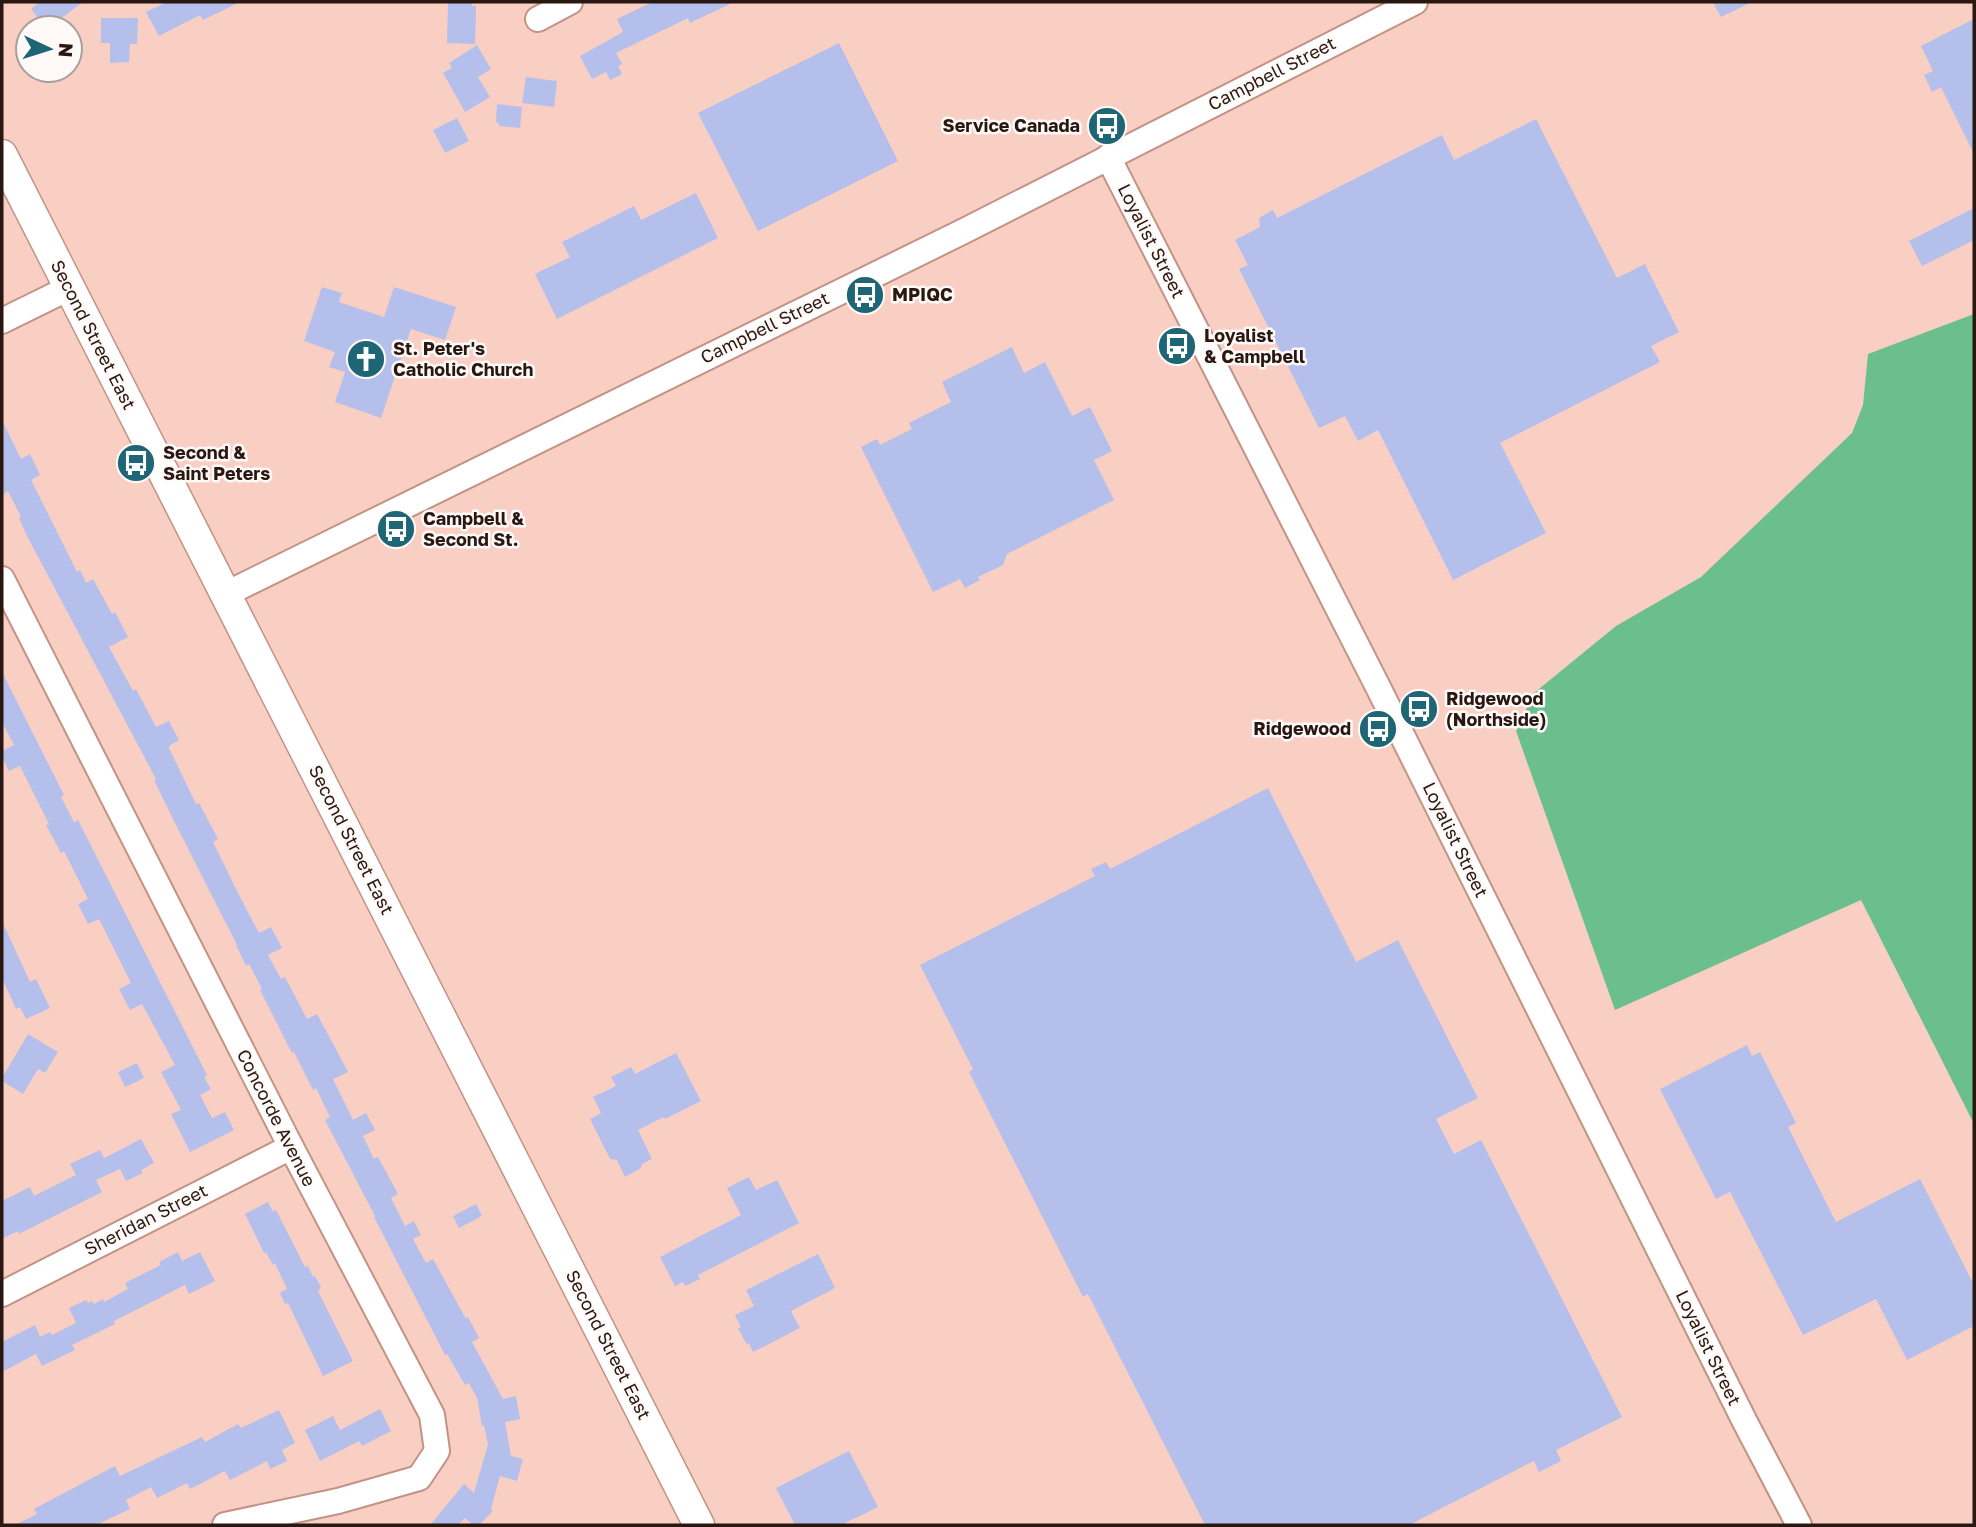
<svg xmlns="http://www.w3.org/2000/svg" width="1976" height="1527" font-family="'Golos Text',sans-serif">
  <rect width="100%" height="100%" fill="#f9cfc4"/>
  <polygon fill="#6bbf8c" points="1974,314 1974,1124 1861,900 1615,1010 1516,731 1534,693 1616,626 1701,577 1852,433 1863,405 1868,354"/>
  <g fill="#b5bfeb">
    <polygon points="40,2 83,2 48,28 46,28 31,9"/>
    <polygon points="167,2 240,2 203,20 200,15 159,36 146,12"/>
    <polygon points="448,2 472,2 472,6 476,6 475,44 447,43"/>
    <polygon points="652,2 734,2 690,23 688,18 616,53 622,64 618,66 622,74 610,80 606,72 592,79 580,56 623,32 617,19"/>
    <polygon points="1713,2 1752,2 1721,17"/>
    <polygon points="101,18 138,18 137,44 130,44 129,62 110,63 110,43 101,43"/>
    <polygon points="1974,19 1974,154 1941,87 1932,92 1924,75 1933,71 1921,46"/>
    <polygon points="839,43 898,161 758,231 698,113"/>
    <polygon points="477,45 491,69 478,77 490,97 465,112 443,73 452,68 449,63"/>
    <polygon points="526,77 557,81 554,107 522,103"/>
    <polygon points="497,104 522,107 520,128 499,126 499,123 496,122"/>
    <polygon points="457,118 469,141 445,153 433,130"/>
    <polygon points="1536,119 1617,278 1645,264 1679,332 1651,346 1660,362 1500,443 1546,533 1453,580 1378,430 1358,441 1345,416 1319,428 1239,269 1248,265 1235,240 1260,227 1259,218 1273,210 1277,218 1442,135 1454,160"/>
    <polygon points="696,193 718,238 557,319 535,274 570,257 562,242 634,206 641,220"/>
    <polygon points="1974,208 1974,240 1922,266 1909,241"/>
    <polygon points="322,287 342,293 339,302 384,317 394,287 456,307 445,340 411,329 381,418 335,402 345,372 329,367 335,352 304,341"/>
    <polygon points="1012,347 1024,373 1045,362 1072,416 1090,407 1112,451 1094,460 1114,500 1007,554 1003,565 978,577 980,580 965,588 960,579 933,592 861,447 877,439 880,445 912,429 909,423 951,402 942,382"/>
    <polygon points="2,420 21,459 30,454 40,475 31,480 77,572 80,570 86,583 93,579 112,614 115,612 128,637 109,647 133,691 136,689 156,727 169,721 179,740 169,746 169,748 196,804 199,803 218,839 213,842 238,893 259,933 271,927 282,948 268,955 281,979 285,977 307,1019 317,1014 338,1053 348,1072 333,1079 353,1120 366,1113 375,1130 363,1136 374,1159 378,1157 398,1194 391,1198 405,1226 414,1221 421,1235 413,1239 426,1263 433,1259 466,1319 468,1317 479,1338 472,1342 503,1399 516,1396 520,1419 505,1422 511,1456 523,1459 517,1481 500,1476 491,1509 493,1511 479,1525 473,1525 465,1518 458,1525 430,1525 464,1484 474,1493 488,1444 484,1426 482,1426 477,1398 469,1383 465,1385 447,1354 445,1355 374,1217 375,1216 325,1120 330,1117 316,1088 313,1090 294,1052 292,1053 260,990 262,989 249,964 246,966 236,945 237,945 172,817 154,780 156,779 27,536 19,518 21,517 8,491 2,495"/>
    <polygon points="2,672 64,795 61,797 74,822 78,820 207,1075 204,1077 211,1089 200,1095 212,1118 225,1112 234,1130 190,1152 171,1114 181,1110 161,1072 175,1065 142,1004 130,1010 119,989 131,983 99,919 88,924 78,904 88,899 64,851 61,853 46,825 49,824 20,766 9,771 2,757 2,751 14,745 2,722"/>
    <polygon points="1268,788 1356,962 1398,940 1478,1098 1436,1119 1454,1154 1481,1140 1622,1417 1556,1450 1561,1461 1539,1472 1534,1461 1409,1525 1205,1525 1088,1294 1083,1297 969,1072 973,1069 920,965 1095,876 1091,869 1106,862 1110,869"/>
    <polygon points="2,921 30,982 36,979 50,1008 26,1019 20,1007 16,1009 2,978"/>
    <polygon points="28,1034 58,1052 45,1073 38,1069 23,1094 2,1081 2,1078"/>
    <polygon points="1747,1045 1752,1056 1760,1052 1796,1123 1788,1127 1836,1222 1920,1179 1974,1285 1974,1326 1907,1360 1876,1299 1803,1335 1730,1192 1716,1199 1660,1089"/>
    <polygon points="676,1053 701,1101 665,1119 664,1117 638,1130 652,1159 642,1164 641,1168 625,1177 617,1160 610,1159 590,1119 601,1113 593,1097 616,1086 611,1077 631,1067 635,1074"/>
    <polygon points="137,1063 144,1078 125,1087 118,1072"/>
    <polygon points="141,1139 154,1163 141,1170 143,1173 126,1181 120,1169 96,1180 102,1192 19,1234 18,1231 2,1239 2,1201 30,1187 34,1196 76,1175 70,1164 100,1150 104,1158"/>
    <polygon points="749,1177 756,1190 777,1180 799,1223 698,1275 700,1279 685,1286 683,1282 675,1286 660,1257 741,1215 727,1188"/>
    <polygon points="268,1202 273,1212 276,1210 305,1267 308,1266 313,1277 315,1276 321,1287 318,1291 353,1361 323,1376 288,1303 285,1304 280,1293 287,1289 275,1263 273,1265 266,1252 264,1253 245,1214"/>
    <polygon points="476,1204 482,1216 459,1228 453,1216"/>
    <polygon points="178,1252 182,1261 200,1252 215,1281 189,1294 185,1285 114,1321 115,1324 72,1345 75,1350 42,1366 36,1354 2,1372 2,1342 35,1325 40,1337 50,1332 52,1335 76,1323 69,1308 86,1300 88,1303 92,1301 94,1304 103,1299 104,1302 128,1289 125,1283 161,1265 159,1262"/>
    <polygon points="818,1254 835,1288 791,1311 800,1328 753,1352 749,1343 747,1345 738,1328 741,1327 735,1315 754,1306 746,1290"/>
    <polygon points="380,1409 391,1431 362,1446 359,1441 320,1461 305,1430 333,1416 340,1430"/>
    <polygon points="279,1410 295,1443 282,1450 287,1461 270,1469 267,1461 230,1480 225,1471 190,1489 187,1483 157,1498 151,1487 126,1500 130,1509 96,1525 15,1525 37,1514 34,1509 115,1466 120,1476 202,1437 205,1442 238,1424 241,1428"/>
    <polygon points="849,1451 878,1507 841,1525 795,1525 776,1488"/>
  </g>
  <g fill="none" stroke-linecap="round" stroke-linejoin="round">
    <g stroke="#c49285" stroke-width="28">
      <g id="minor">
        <polyline points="538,19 570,2"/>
        <polyline points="1108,157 1378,687 1745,1422 1799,1525"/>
        <polyline points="2,321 69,288"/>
        <polyline points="2,579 291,1147 432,1415 437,1451 419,1478 338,1501 225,1525"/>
        <polyline points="226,594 964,231 1415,2"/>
        <polyline points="2,1294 291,1147"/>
      </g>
    </g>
    <g stroke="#c49285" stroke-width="33">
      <polyline id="major" points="2,155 699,1525"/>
    </g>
    <use href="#minor" stroke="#fff" stroke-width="24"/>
    <use href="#major" stroke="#fff" stroke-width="30"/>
  </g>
  <defs>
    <g id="bus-disc" transform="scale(2.0125)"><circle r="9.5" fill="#1e6575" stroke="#fff9f8"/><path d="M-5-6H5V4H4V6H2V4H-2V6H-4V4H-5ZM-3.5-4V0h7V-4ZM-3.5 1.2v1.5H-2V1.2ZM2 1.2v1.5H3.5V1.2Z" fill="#fff"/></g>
    <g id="church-disc" transform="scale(2.0125)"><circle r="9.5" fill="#1e6575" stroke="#fff9f8"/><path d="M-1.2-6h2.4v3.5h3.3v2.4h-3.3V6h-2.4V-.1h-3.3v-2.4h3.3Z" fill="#fff"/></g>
  </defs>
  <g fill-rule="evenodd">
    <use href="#bus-disc" x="1107" y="126"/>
    <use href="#bus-disc" x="865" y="295"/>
    <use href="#bus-disc" x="1177" y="346"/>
    <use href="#church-disc" x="366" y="359"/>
    <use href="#bus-disc" x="136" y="463"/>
    <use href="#bus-disc" x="396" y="529"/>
    <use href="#bus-disc" x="1419" y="709"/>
    <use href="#bus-disc" x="1378" y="729"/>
  </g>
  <g text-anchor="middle" stroke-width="5" stroke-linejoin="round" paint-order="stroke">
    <g font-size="18" fill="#291712" stroke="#fff9f8">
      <text transform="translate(1272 74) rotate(-27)" y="6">Campbell Street</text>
      <text transform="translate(1151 241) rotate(63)" y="6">Loyalist Street</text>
      <text transform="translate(765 328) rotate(-26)" y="6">Campbell Street</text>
      <text transform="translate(93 335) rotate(63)" y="6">Second Street East</text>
      <text transform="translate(351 840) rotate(63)" y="6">Second Street East</text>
      <text transform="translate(1455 840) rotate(64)" y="6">Loyalist Street</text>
      <text transform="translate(276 1118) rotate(63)" y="6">Concorde Avenue</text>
      <text transform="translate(146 1220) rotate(-27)" y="6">Sheridan Street</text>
      <text transform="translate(608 1345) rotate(63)" y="6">Second Street East</text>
      <text transform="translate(1708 1348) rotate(64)" y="6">Loyalist Street</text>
    </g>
    <g font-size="18" font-weight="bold" fill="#291712" stroke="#fff9f8" text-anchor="start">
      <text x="1080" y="132" text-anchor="end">Service Canada</text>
      <text x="892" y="301">MPIQC</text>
      <text x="1204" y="342">Loyalist<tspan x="1204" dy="21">&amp; Campbell</tspan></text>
      <text x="393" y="355">St. Peter's<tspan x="393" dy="21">Catholic Church</tspan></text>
      <text x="163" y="459">Second &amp;<tspan x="163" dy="21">Saint Peters</tspan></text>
      <text x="423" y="525">Campbell &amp;<tspan x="423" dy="21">Second St.</tspan></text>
      <text x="1446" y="705">Ridgewood<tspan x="1446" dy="21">(Northside)</tspan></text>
      <text x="1351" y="735" text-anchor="end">Ridgewood</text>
    </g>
  </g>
  <rect width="1976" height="1527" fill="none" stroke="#291712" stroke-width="7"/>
  <g transform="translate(49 49) rotate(94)"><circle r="33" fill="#fff9f8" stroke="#a99f9c" stroke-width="2"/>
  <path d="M0-5L12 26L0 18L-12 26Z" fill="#1e6575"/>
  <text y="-10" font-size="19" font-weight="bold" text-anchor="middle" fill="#291712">N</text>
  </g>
</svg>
